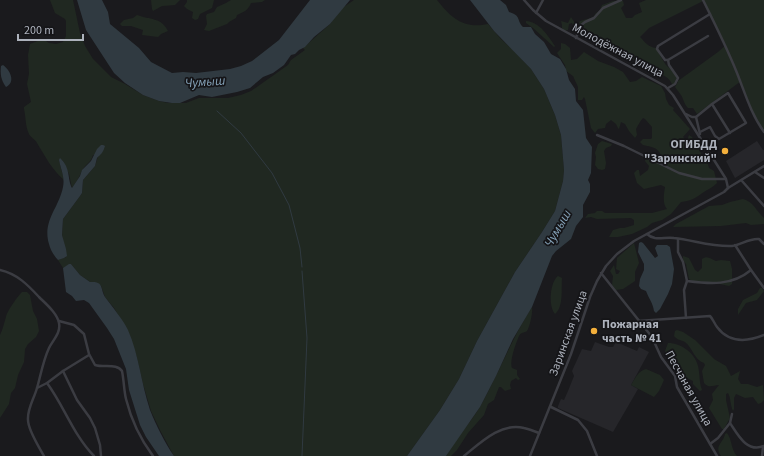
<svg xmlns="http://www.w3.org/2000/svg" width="764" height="456" font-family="'Source Sans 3',sans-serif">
  <rect width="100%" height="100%" fill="#1a1a1d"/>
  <g fill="#26262a">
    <polygon points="757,141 763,150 764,150 764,160 735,178 726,161"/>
    <polygon points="595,342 609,347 613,347 616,342 637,351 639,347 649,352 631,385 638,389 613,432 558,408 558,406 561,399 564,400 568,391 574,376 572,371 582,349 591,351"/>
  </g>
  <g fill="#202821">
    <path d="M50 0H73L80 33 85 46 93 59 111 77 125 84 143 95 159 101 168 103H186L199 98H228L241 95 251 91 288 65 291 60 305 50 303 48 330 24 341 9 354 0H437C452 19 464 29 488 24L501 39 513 50 531 69 544 89 555 115 561 135 564 170 563 181 555 211 542 232 515 272 477 341 459 379 440 410 407 456H174L160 430 151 411 143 384 137 358 128 331 114 308 105 297 101 286 94 282H90L80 275 71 264 63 268 58 260 66 257 62 235 63 219 80 196 82 193 83 180 95 166 98 156 93 155C91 163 85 164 82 171 79 177 76 183 72 188L69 174 63 161 59 160 64 180C52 170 45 156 37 143 35 139 30 137 29 134 25 126 26 117 24 109V107L31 102 27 84 29 74 28 55 30 44 43 39 49 43 56 44 63 42 66 36V21L65 19 55 13Z"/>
    <polygon points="151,0 180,0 175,5 162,6 153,11 152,9"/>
    <polygon points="187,0 214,0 212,8 200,14 198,19 195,20 192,18 193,12 187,9 184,6 187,2"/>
    <path d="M231 0H265L262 2 251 3C248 11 243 12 237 15L236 18 229 22 227 24 209 31 204 30 207 24 206 16 207 14 214 12 217 7 226 3Z"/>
    <path d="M646 0H764V132L754 115 741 81 697 114 693 108H688C684 104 684 100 681 95 679 92 677 90 675 87L678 82V81L718 52 726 45 703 1 649 28 640 37C645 42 648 47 656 48 660 54 662 60 666 65 670 69 675 72 677 77L674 84H672C668 74 655 74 649 67L645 68 643 65 642 67 639 66 637 61 629 58V53L626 54 625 57H622L613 50 601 46 594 41 586 38 584 35 575 29 572 23 569 24 568 30 564 31 562 28V25L561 21 568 23 571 17 578 28 579 30 584 28V26L579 23 580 21 594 17 595 14 600 10 602 5 613 1H623L624 5 621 8 626 18H632L635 15 642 12 639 3Z"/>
    <path d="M137 15C150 20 161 17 168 31L161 34 158 37 142 35 143 30 131 26H122L120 24 124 20 133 18Z"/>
    <path d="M526 21C540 22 548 36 555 46L554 47 533 28 526 23Z"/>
    <path d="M561 43 565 44 570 48 571 60 577 59 584 52 598 61 614 67 623 72 630 82 636 81 642 77 661 86 665 93 666 99 669 105 674 108 673 110 690 129 683 137 687 141 689 135 692 137 697 144 702 156 705 157 707 161 709 168 714 171 717 183C711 189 706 190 701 194 694 199 690 201 681 202L671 214 662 220 652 223 647 227 632 234 618 237H609L613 230 620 228H624L634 225V220L631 218 597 219 591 217 585 218 588 214 595 213 597 211H602L605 213H652L667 209C662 204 664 193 665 187L661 185 644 189 637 183 634 173 637 170H639L640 176 648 170 649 166 645 161 646 157 655 156 659 157 661 155C657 147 652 147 643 145L640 142 643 139H651L652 138V127L645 119 643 118C641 120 637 127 636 129L637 135 635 138 629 131 625 124 621 122 619 129 618 128 616 124 611 120 606 124 605 128 598 129 595 133 591 128 585 99 584 97 582 100H578V87L573 76 566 71 565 65 557 53 561 49Z"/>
    <polygon points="602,141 612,144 611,146 606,148 604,151 606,163 605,169 602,170 598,169 595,165 596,157 595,153 598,144"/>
    <path d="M743 199C753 201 757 212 764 218V224L751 225 746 223 721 226 673 227 676 224 709 206 722 205 730 202Z"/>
    <polygon points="634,243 639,263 635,272 635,281 623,289 616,290 612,285 613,276 610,271 614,265 616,274 618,274 620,271 616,269 617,258"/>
    <path d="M683 256 689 258 695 270 698 272 702 268V259C708 255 710 259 716 261L721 260 730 261 732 269V284L729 286 715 283 692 281 689 279 686 264 683 260Z"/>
    <path d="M558 276 562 278C561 288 564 307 555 314 548 306 550 282 558 276Z"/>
    <polygon points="760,288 762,288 764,291 757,300 746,303 738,315 738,309 743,300 757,293"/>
    <path d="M22 292H27L30 295 33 311 37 319 39 331 36 337 28 344 25 349 24 362 18 375 15 388 11 393 9 404 0 418V335C3 329 4 323 6 317 7 311 18 296 22 292Z"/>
    <path d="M532 307C533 312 530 326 527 331 524 333 521 332 519 336 516 343 509 362 512 368L517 370V375L520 379 518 380 516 378 511 381 510 385 511 389 505 391 501 387H499L494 400 488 404 484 415 468 433 457 450 451 456H446C455 438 471 423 481 405 499 373 512 338 532 307Z"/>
    <path d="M677 330 683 332 695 340 714 359 726 366 731 376 740 371 738 379 741 384H748L757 387 763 385 764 400 761 403 758 404 753 397 745 398 736 394 734 398V409L733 411C730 405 731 398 728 393L726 394V400L730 418 724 429H722L709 408 713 400 712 394 719 385C713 385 709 389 704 383L702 371 705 365 704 363C694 360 693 348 685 342 681 340 677 340 674 336L675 331Z"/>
    <path d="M668 343C681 343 695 353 698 366 700 374 699 382 702 390L700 391 693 384V381L681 375 679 370 671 363 665 351Z"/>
    <path d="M646 369 660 375 664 380 659 391 654 397 631 385C635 379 638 371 646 369Z"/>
    <path d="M727 433C732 439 731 450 737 456H721C714 445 723 444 725 434Z"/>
  </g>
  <g fill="#303a41">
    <polygon points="77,0 102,0 108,12 110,24 139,48 151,62 172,73 183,72 196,73 230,69 241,66 252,61 279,40 310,0 350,0 330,24 314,37 305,47 299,50 295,54 291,55 284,65 273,73 263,77 250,88 237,92 212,97 199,95 180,103 172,103 159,101 143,95 125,83 114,73 86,30"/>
    <path d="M470 0H500L506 5 509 12C522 16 516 20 523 27H531L535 34 544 42 551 54 560 59 566 69 569 80 575 89 576 101 583 110 586 138 592 147 591 173 588 180 590 184V192L583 205V217L576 226 571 239 556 251 552 256 532 307 513 339 496 376 480 407 446 456H407L440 410 459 379 477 341 515 272 542 232 555 211 563 181 564 170 561 135 555 115 544 89 531 69 494 31Z"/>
    <path d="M3 65C10 70 16 82 6 87 1 80 0 74 1 66Z"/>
    <path d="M101 145H103L105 146C103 153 101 154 97 158L95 166 83 180 82 193 80 196 63 219 62 235 66 249 67 256 64 258 58 260C54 256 50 249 49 244 42 221 59 208 63 187 65 177 61 170 59 160L60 158C71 168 67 178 72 188L80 176 82 170 91 161 97 149Z"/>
    <path d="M641 242 643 243 655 258 658 256 655 248 657 245H667L670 247 674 269 672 284 668 294 660 309 656 313 654 311C653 303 649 299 646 291L641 289 639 286 640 279 644 270V264L638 252 639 243Z"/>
    <path d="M69 264H71L80 275 90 282C104 281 100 288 105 297 113 308 122 318 128 330 139 355 141 383 150 410 156 425 165 443 174 456H159L146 437 140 425 129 390 126 369 114 339 107 328 89 303 84 300 76 301 72 296 66 292 63 268Z"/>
  </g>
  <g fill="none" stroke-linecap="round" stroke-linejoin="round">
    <g stroke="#303a41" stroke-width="1">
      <polyline points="217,111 241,133 272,173 289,205 300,248 302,267"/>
      <polyline points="302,456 307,338 302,271"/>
    </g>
    <g stroke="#3b3c42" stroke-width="2.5">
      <polyline points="524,0 533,10 546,21 665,86 673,95 726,179 728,188"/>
      <path d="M703 0C715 24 727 48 737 73 745 93 751 114 764 132"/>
      <polyline points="536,13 543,0"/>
      <polyline points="708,36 668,60 665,60 657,49 658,46 710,14"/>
      <polyline points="576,38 580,26 585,22 594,18 603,8 621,0"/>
      <polyline points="668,60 669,65 678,78 675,84 668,88"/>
      <polyline points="712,104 730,133"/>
      <polyline points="686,114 692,117 696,117 712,104 728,93 746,123 719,139 715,136 710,127 700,132"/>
      <polyline points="696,117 700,134"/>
      <polyline points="597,135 624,146 679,173 702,179 725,179"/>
      <polyline points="755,172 764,178"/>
      <polyline points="742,181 764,206"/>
      <path d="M647 234C649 236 651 237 655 238 661 239 667 237 674 238 693 240 712 247 732 246 741 245 749 238 759 239L764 244"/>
      <path d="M678 239V252L683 262 687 281C710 284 732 286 751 270"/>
      <polyline points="735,245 751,270 764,288"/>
      <path d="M0 270C17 274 27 284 39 297 46 304 57 313 59 323 61 333 53 340 49 348 43 361 41 374 37 388 34 399 27 409 28 420 28 430 39 447 44 456"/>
      <polyline points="601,273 652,337 661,357 675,376 677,387 717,456"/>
      <polyline points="686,318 684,290 687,281"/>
      <path d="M59 321 74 325 84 334 89 354 95 365C104 368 117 363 122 371 124 381 124 391 126 399 131 419 141 440 153 456"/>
      <path d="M638 321 710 316C713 319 714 323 717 327 729 343 747 342 764 335"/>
      <polyline points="63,371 77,400 90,418 95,428 100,445 101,456"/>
      <path d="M47 383C64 406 74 436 94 456"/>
      <polyline points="37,388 47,383 63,371 89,355"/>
      <polyline points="551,407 578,420 587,431 597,456"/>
      <path d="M732 414 730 423C738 435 747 453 764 446"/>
      <polyline points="710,444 718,438 730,423"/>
      <path d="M464 456C480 443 501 422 524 428 529 429 534 431 539 433"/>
      <polyline points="530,456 571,354 590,297 597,281 606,266 617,254 634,241 724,192 728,188 764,166"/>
      <polyline points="762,456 763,447"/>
    </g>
  </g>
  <g fill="#f3af3b" stroke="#151518" stroke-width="1.5">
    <circle cx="725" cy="151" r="4"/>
    <circle cx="594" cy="331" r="4"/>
  </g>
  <g text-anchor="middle" stroke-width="3.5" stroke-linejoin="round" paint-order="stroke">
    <g font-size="12" fill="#adb2bc" stroke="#151518">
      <text transform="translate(618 50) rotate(28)" y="4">Молодёжная улица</text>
      <text transform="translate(568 333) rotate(-70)" y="4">Заринская улица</text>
      <text transform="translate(689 388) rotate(61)" y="4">Песчаная улица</text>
    </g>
    <g font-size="12" font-weight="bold" fill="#adb2bc" stroke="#151518" text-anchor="end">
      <text x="717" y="148">ОГИБДД<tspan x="717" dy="14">"Заринский"</tspan></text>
      <text x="602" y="328" text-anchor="start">Пожарная<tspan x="602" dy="14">часть № 41</tspan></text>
    </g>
    <g font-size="13" font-style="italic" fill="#84a1b7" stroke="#151518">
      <text transform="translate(205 81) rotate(-4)" y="5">Чумыш</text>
      <text transform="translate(557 228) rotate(-60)" y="5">Чумыш</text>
    </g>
  </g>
  <path d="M18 34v6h65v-6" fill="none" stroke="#adb2bc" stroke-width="2"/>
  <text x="24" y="34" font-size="12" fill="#adb2bc" stroke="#151518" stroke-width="3" paint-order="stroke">200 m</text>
</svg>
